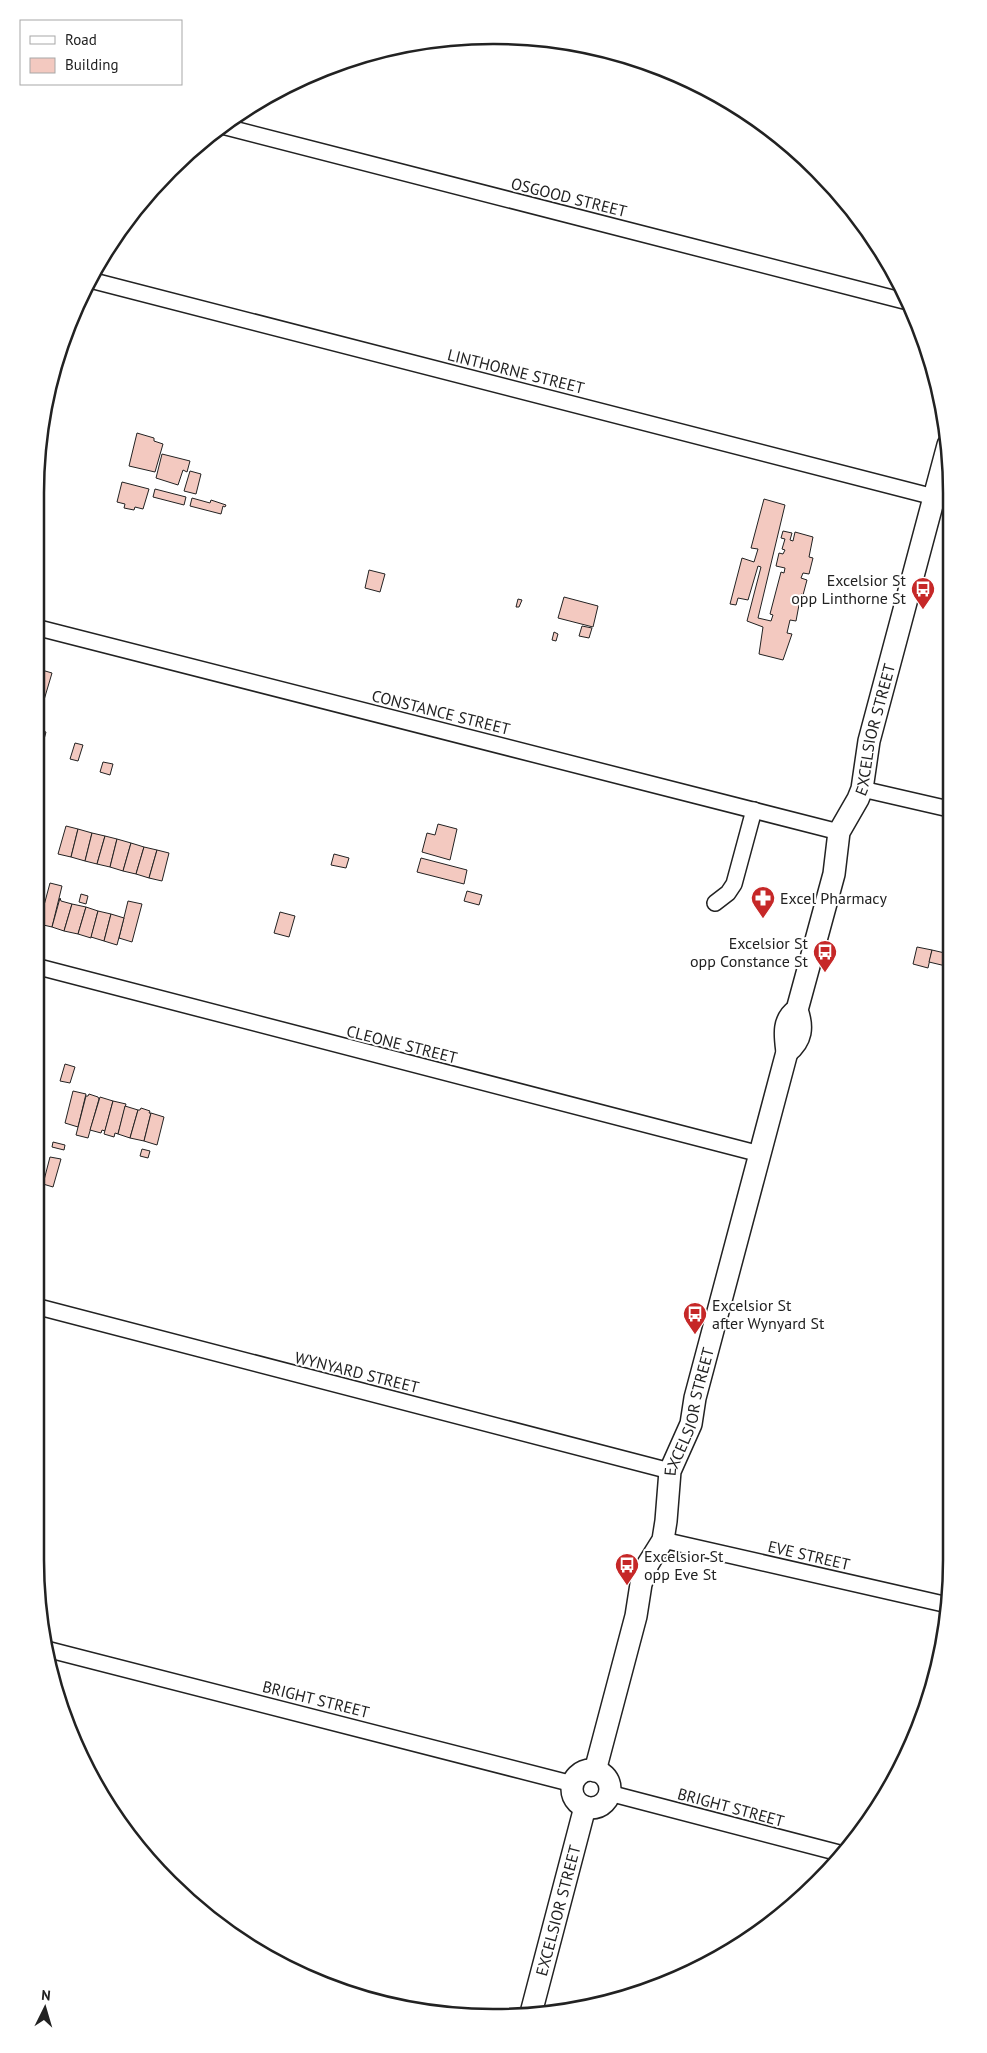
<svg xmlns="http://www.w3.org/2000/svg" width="987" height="2053" font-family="'PT Sans',sans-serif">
  <rect width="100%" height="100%" fill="#fff"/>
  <g fill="#f3c9c0" stroke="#222">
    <polygon points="137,433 154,438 154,441 163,444 155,472 129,466"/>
    <polygon points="162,454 190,461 187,472 183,470 178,485 156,478"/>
    <polygon points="190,471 201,474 196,494 184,491"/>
    <polygon points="122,482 149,489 143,509 135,507 134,510 124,508 125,504 117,502"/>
    <polygon points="155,489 186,497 184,505 153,497"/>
    <polygon points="192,498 210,503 211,500 226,505 225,507 223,506 221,514 190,506"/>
    <polygon points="764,499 785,505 758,618 771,621 773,615 770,614 781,572 784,573 785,568 776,566 779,553 783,554 785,550 782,549 785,539 781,538 783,531 792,533 790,540 793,541 795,532 813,537 809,557 813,558 809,574 803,573 801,578 807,580 803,595 801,594 796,621 790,620 787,633 792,634 783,660 759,654 763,627 747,621 761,567 758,566 748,600 738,598 736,605 730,604 742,558 754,562 758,549 751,548"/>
    <polygon points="369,570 385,574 380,592 365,588"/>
    <polygon points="564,597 598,606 593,627 558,618"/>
    <polygon points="518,599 522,600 519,607 516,607"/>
    <polygon points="582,626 592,628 589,638 579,636"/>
    <polygon points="554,632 558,634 556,641 552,640"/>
    <polygon points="35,668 52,673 36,727 35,727"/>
    <polygon points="35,729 46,732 39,758 35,757"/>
    <polygon points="75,743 83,745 78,761 70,759"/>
    <polygon points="103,762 113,764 110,775 100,772"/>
    <polygon points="438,824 457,829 450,860 422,852 427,833 435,835"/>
    <polygon points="66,826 78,829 71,857 58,854"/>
    <polygon points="78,829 92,833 85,861 71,857"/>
    <polygon points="92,833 105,836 97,864 85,861"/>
    <polygon points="105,836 117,839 110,867 97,864"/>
    <polygon points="117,839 131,843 123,871 110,867"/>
    <polygon points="131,843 144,847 136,874 123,871"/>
    <polygon points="144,847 157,850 149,878 136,874"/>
    <polygon points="157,850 169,853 162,881 149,878"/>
    <polygon points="334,854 349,858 346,868 331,865"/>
    <polygon points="421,858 467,870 464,884 417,872"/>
    <polygon points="50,883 62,886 52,927 39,924"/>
    <polygon points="467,891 482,895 479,905 464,901"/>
    <polygon points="81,894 88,896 86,904 79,902"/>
    <polygon points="60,898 61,901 72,904 64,931 52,927"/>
    <polygon points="128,901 142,904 132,942 119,938"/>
    <polygon points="72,904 86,907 78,934 64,931"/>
    <polygon points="86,907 98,911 91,938 78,934"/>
    <polygon points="98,911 111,914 104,941 91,937"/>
    <polygon points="280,912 295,916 289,937 274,933"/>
    <polygon points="111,914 124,918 117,945 104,941"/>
    <polygon points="917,947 932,950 928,968 913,964"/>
    <polygon points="932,950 949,954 950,967 929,962"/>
    <polygon points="65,1064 75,1067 70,1083 60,1081"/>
    <polygon points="73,1091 86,1094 78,1127 65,1123"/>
    <polygon points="89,1094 98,1097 99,1099 88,1138 76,1135 86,1096 88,1096"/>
    <polygon points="100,1097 113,1101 105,1131 102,1130 101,1133 90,1130"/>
    <polygon points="113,1101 126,1104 118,1134 115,1133 114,1137 104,1134"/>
    <polygon points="125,1106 138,1110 130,1138 118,1134"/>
    <polygon points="141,1108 150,1111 149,1113 151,1113 144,1141 130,1138 138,1110 140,1110"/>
    <polygon points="151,1113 164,1117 157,1145 144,1141"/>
    <polygon points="53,1142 65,1145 64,1150 52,1147"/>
    <polygon points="142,1149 150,1151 148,1158 140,1156"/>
    <polygon points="50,1157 61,1159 53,1187 43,1184"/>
  </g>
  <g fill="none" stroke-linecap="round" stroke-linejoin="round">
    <g stroke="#222" stroke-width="18">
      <g id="street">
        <polyline points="222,126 908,302"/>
        <polyline points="90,280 934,497"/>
        <polyline points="35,627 839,832"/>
        <polyline points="862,789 949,809"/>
        <polyline points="715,903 728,893 734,884 754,810"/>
        <polyline points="35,966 760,1154"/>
        <polyline points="35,1306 670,1471"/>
        <polyline points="663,1540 948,1605"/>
        <polyline points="50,1650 573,1784"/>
        <polyline points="609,1793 843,1854"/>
      </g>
    </g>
    <g stroke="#222" stroke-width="24">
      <g id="secondary">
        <path id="s1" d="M787 1052C802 1040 803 1027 797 1010L834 874 839 832 858 799 862 789 869 741 948 445"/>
        <circle cx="591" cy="1789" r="19"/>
        <path id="s2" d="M595 1771 636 1616 641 1584 648 1564 663 1540 666 1521 670 1471 691 1424 695 1398 787 1052C785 1036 782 1020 797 1010"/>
        <path id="s3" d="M531 2013 585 1807"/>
      </g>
    </g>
    <use href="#street" stroke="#fff" stroke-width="15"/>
    <use href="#secondary" stroke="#fff" stroke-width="21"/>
  </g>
  <defs>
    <g id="bus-pin" transform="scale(1.25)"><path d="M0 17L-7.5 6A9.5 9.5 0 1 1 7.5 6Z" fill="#c62828" stroke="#fff"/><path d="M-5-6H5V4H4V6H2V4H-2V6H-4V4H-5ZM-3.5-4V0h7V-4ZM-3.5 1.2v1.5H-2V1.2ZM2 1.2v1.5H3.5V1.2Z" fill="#fff"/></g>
    <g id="pharmacy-pin" transform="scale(1.25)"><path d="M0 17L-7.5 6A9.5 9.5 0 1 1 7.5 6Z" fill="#c62828" stroke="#fff"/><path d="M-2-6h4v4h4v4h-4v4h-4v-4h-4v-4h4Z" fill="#fff"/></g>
  </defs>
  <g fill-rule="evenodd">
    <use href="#bus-pin" x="923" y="589"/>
    <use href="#pharmacy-pin" x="763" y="898"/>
    <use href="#bus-pin" x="825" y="952"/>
    <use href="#bus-pin" x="695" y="1314"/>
    <use href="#bus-pin" x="627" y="1565"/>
  </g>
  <g text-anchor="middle" stroke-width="4" stroke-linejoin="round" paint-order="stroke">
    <g font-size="16" fill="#222" stroke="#fff">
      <text transform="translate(569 197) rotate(14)" y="6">OSGOOD STREET</text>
      <text transform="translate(516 371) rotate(14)" y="6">LINTHORNE STREET</text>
      <text transform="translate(441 712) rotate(14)" y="6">CONSTANCE STREET</text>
      <text dy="6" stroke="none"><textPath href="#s1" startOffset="340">EXCELSIOR STREET</textPath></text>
      <text transform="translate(402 1044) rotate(14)" y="6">CLEONE STREET</text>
      <text transform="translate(357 1372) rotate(14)" y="6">WYNYARD STREET</text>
      <text dy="6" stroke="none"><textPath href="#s2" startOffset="374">EXCELSIOR STREET</textPath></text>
      <text transform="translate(809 1555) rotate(13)" y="6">EVE STREET</text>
      <text transform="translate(316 1699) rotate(14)" y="6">BRIGHT STREET</text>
      <text transform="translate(731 1807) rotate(15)" y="6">BRIGHT STREET</text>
      <text dy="6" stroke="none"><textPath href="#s3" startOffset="106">EXCELSIOR STREET</textPath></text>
    </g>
    <g font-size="16" fill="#222" stroke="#fff" text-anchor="start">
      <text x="906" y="586" text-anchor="end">Excelsior St<tspan x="906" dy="18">opp Linthorne St</tspan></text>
      <text x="780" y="904">Excel Pharmacy</text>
      <text x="808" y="949" text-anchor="end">Excelsior St<tspan x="808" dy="18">opp Constance St</tspan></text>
      <text x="712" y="1311">Excelsior St<tspan x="712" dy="18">after Wynyard St</tspan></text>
      <text x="644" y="1562">Excelsior St<tspan x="644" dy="18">opp Eve St</tspan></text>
    </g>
  </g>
  <path d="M0 0H987V2053H0ZM493 44H494A449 449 0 0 1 943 493V1560A449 449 0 0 1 494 2009H493A449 449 0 0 1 44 1560V493A449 449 0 0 1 493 44Z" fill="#fff" fill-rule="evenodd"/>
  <path fill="none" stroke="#222" stroke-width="2.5" d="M493 44H494A449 449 0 0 1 943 493V1560A449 449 0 0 1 494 2009H493A449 449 0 0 1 44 1560V493A449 449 0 0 1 493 44Z"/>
  <rect x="20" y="20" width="162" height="65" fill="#ffffff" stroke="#a7a7a7"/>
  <rect x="30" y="36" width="25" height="8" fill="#ffffff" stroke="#a7a7a7"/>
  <text x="65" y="45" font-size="15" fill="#222222">Road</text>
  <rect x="30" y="58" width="25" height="15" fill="#f3c9c0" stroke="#a7a7a7"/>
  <text x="65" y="70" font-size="15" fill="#222222">Building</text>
  <g transform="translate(45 2008) rotate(5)" stroke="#ffffff" stroke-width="4" paint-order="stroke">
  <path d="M0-4L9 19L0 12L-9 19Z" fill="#222222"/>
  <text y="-8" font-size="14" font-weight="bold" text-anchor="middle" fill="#222222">N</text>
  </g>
</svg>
